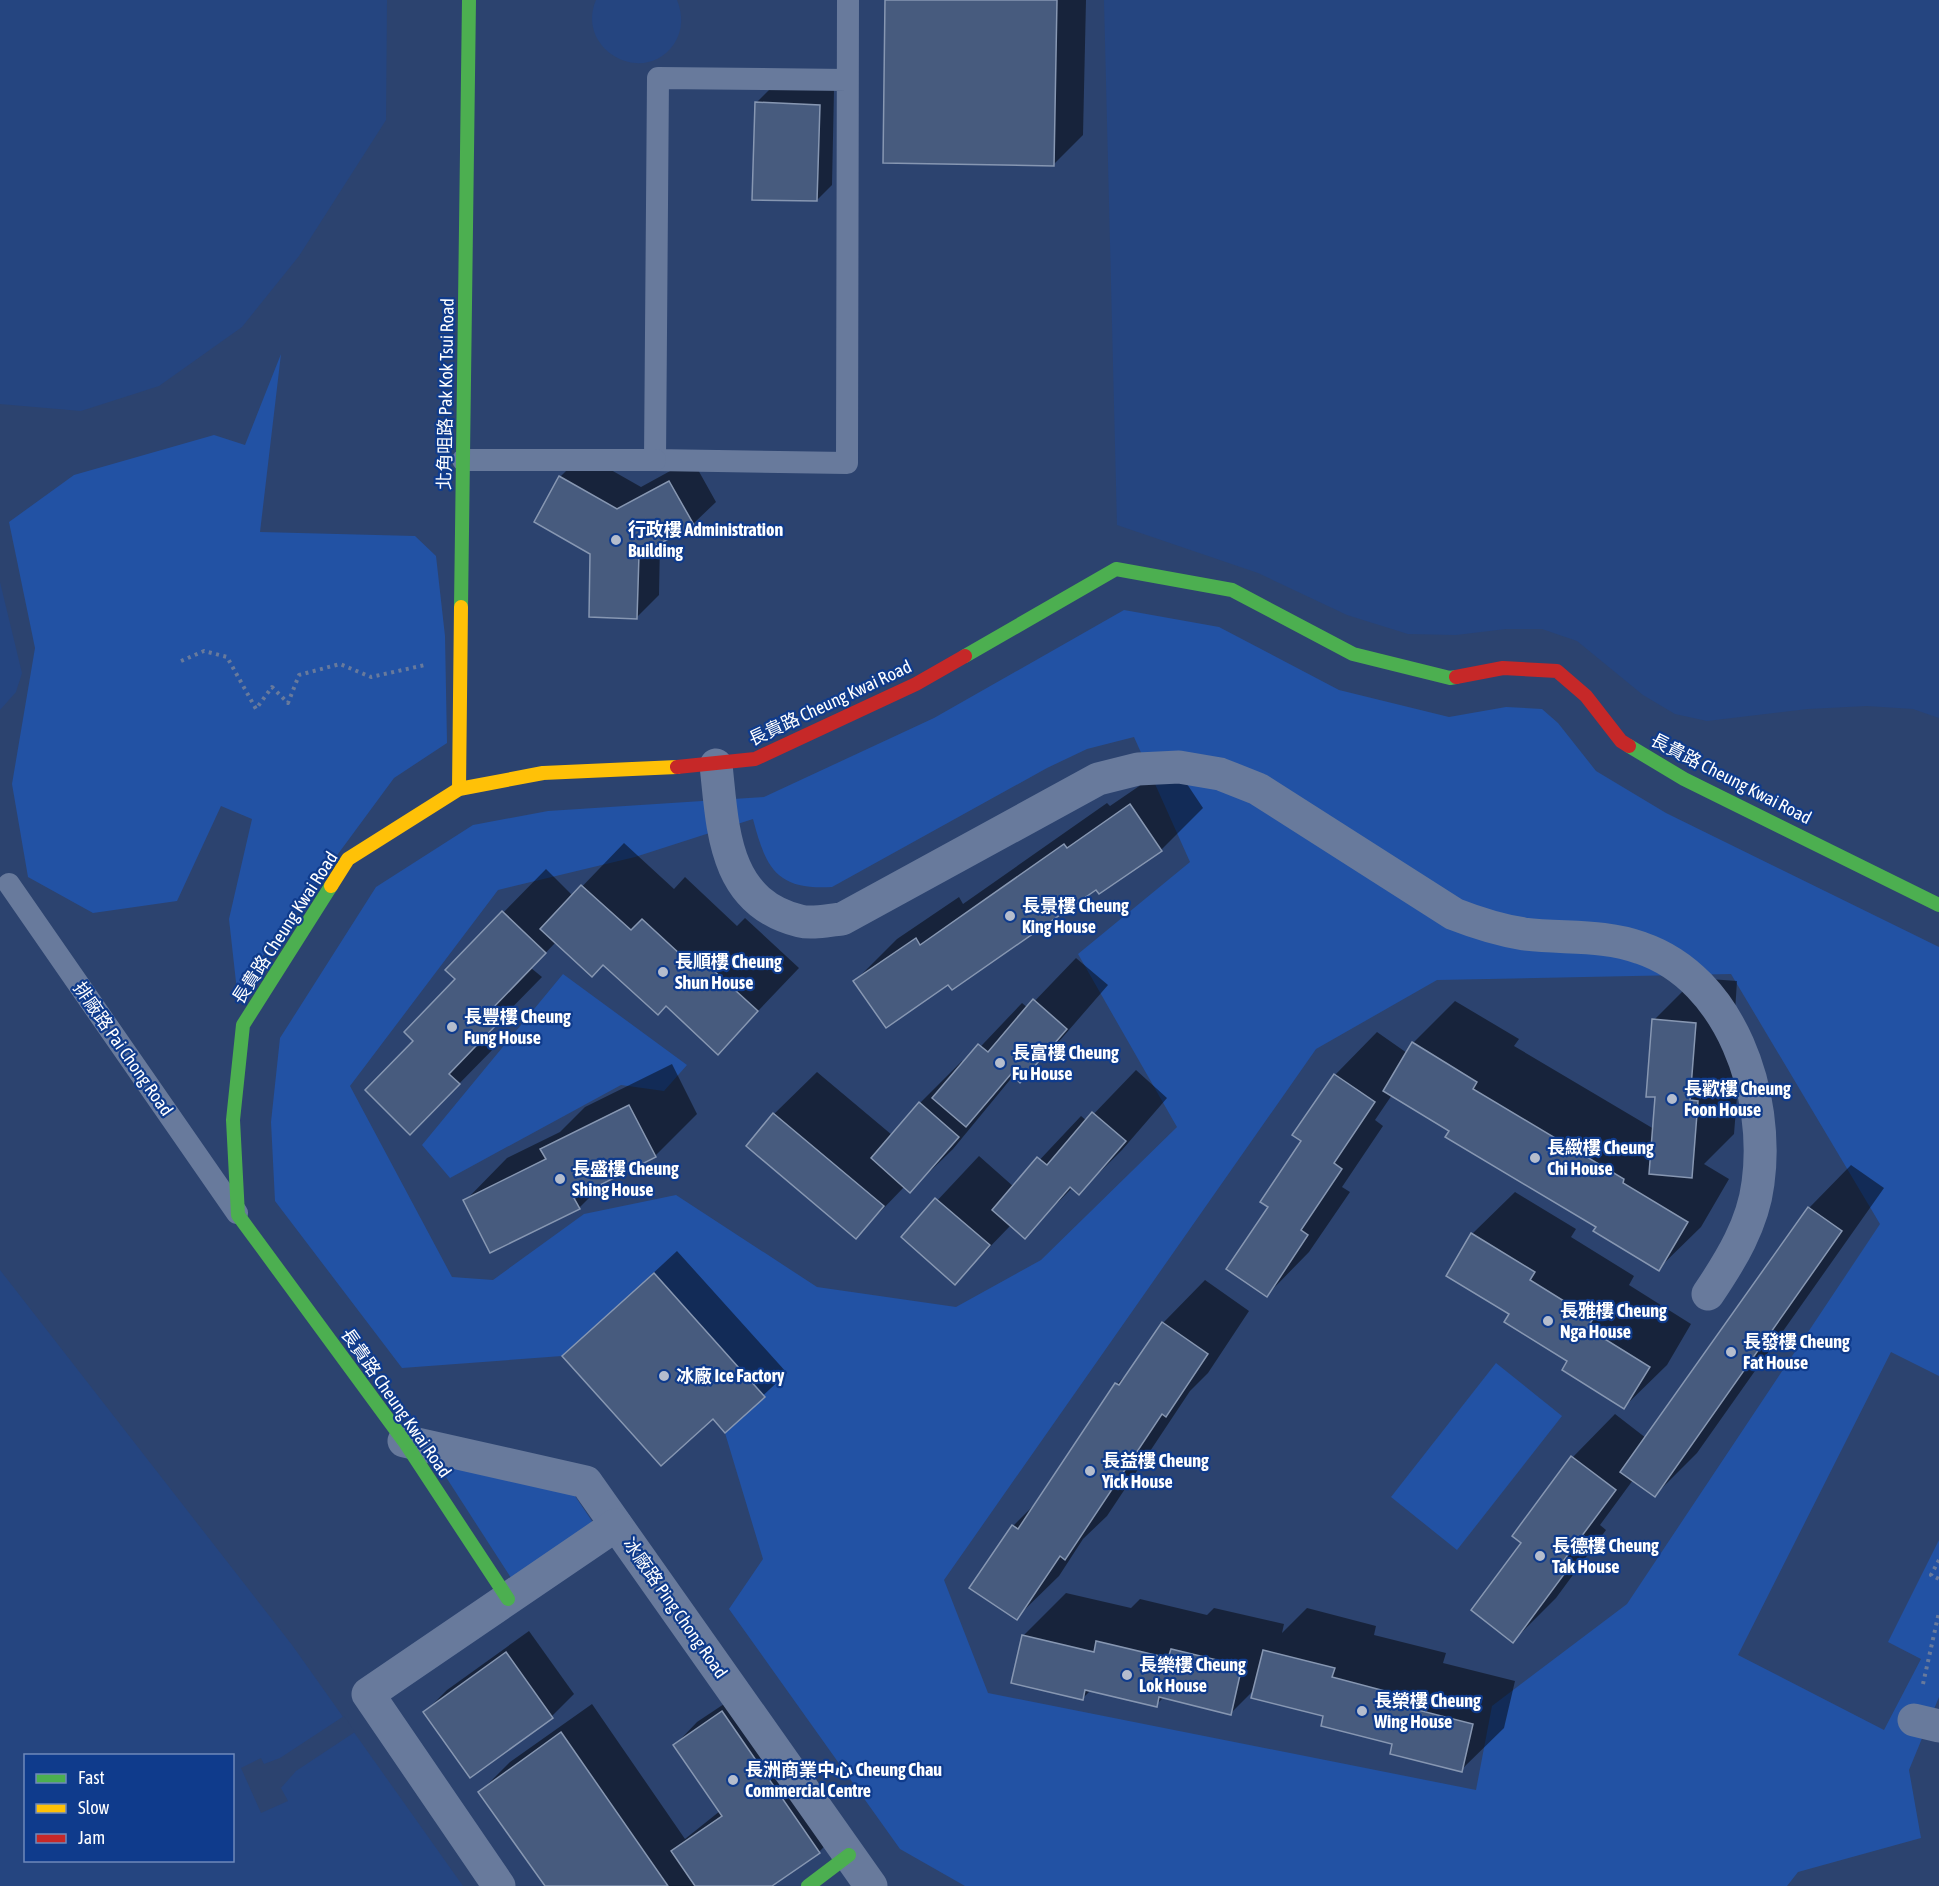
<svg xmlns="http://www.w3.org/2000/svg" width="1939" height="1886" font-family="'Asap Condensed','Noto Sans TC',sans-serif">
  <rect width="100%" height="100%" fill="#2c436f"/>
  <g fill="#2252a4" fill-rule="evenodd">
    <polygon points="281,354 260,532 415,536 436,556 445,636 447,743 394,778 237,991 229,919 252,819 221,806 177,901 93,913 28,877 12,784 35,648 9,522 74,475 214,435 245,445"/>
    <path d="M1124 610 1219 627 1339 690 1449 717 1506 707 1542 709 1558 723 1596 771 1666 813 1939 947V1376L1891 1352 1738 1655 1884 1730 1921 1659 1888 1642 1939 1540V1697L1909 1770 1921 1838 1798 1872 1787 1886H965L900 1849 729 1609 763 1559 725 1433 765 1397 654 1273 562 1356 402 1368 275 1201 271 1122 280 1038 376 887 473 825 548 811 764 797 934 718ZM1134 737 1190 862 1078 954 1177 1127 1041 1260 956 1307 817 1287 676 1195 584 1214 493 1280 452 1277 350 1086 498 890 635 857 753 819C766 869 777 890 832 887L1047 768 1087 749ZM1731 974 1880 1224 1627 1604 1492 1706 1476 1790 988 1693 944 1580 1316 1049 1437 980Z"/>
    <polygon points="563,974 687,1065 664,1091 621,1085 450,1178 422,1145"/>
    <polygon points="1496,1363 1562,1416 1457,1550 1391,1497"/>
    <polygon points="435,1460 573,1493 596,1527 513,1581"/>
  </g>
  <g fill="#254580" fill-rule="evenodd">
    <polygon points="0,0 387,0 386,120 299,256 242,327 159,386 81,411 0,404"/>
    <path d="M596 0H677C683 15 683 30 674 44 643 88 575 49 596 0Z"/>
    <polygon points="1104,0 1939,0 1939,718 1913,709 1867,706 1808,709 1707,721 1675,714 1643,695 1577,641 1542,629 1506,629 1456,635 1408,634 1347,615 1258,573 1117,525"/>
    <polygon points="0,582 22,673 16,692 0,710"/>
    <path d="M0 1270 292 1645 463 1886H0ZM26 1756H232V1860H26Z"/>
  </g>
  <polygon fill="#2c436f" points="344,1716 355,1732 296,1771 281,1788 288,1801 261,1813 241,1768 261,1758 264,1764 280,1758"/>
  <g fill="#0007">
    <polygon points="887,0 1086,0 1083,135 1054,164"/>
    <polygon points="771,88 834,90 832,185 817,200 756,103"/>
    <polygon points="583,454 641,487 692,459 716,502 693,524 660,542 659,595 637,617 591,553 536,521 560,477"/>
    <polygon points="1173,763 1203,808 1161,850 949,983 855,981 897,939 959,897 963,904 1107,803 1110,806"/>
    <polygon points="624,843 674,889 685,877 737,926 745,918 799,968 718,1053 666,1004 603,964 556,942 531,968 542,977 490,1030 501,1041 452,1091 415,1041 458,979 447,970 546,869 573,896"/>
    <polygon points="1076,958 1108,985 1062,1038 1020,1080 1014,1075 953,1149 910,1191 905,1186 856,1237 774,1114 817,1072 892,1135 920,1103 962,1061 965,1063 1022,1003 1028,1008"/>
    <polygon points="1696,978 1737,981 1732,1058 1740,1059 1734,1134 1704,1164 1729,1179 1701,1227 1658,1269 1599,1227 1392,1095 1375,1120 1383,1126 1342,1187 1350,1192 1309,1252 1267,1295 1270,1207 1335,1075 1377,1032 1407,1053 1413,1043 1455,1001 1519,1039 1514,1046 1654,1129 1656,1096 1654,1020"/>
    <polygon points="672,1064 697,1114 655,1156 606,1181 579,1208 465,1201 507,1158 560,1132 585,1107"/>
    <polygon points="1136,1070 1167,1098 1122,1150 1079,1193 1073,1187 1024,1237 1011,1225 955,1283 903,1237 979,1156 1014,1187 1081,1116 1087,1121"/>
    <polygon points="1851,1165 1884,1188 1697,1453 1655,1495 1633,1480 1600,1525 1606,1530 1556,1598 1513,1641 1523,1543 1514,1535 1573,1457 1615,1414 1646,1438 1809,1208"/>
    <polygon points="1515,1192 1576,1229 1571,1237 1634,1276 1629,1285 1691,1324 1667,1365 1624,1407 1511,1313 1472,1234"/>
    <polygon points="677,1251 787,1373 725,1431 713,1417 564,1356"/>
    <polygon points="1205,1280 1249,1311 1208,1373 1190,1391 1107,1516 1083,1539 1059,1576 1016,1618 1013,1526 1041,1498 1117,1384 1133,1368 1163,1323"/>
    <polygon points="1066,1593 1131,1608 1140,1599 1207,1615 1214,1608 1284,1624 1282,1633 1307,1608 1376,1626 1374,1635 1446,1653 1443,1663 1515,1681 1504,1728 1461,1770 1255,1689 1231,1713 1164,1697 1156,1705 1091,1690 1082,1699 1023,1636"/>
    <polygon points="529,1631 574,1694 552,1716 425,1712 447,1690"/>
    <polygon points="745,1690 841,1829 819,1852 770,1886 547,1886 480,1792 510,1762 592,1704 685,1839 720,1811 675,1745 697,1722"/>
  </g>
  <g fill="#475b7e" stroke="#8797b2" stroke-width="1.5">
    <polygon points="885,0 1057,0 1054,166 883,163"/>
    <polygon points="755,102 820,105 817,201 752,200"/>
    <polygon points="559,476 617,509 669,481 694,525 639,555 637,619 589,617 590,554 534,522"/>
    <polygon points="1130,804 1162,851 1099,894 1096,890 952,990 948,985 886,1028 853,981 916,938 920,945 1064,844 1067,848"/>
    <polygon points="581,885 631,930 642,919 694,967 701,959 758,1011 718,1055 666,1006 658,1015 603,965 592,977 540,929"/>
    <polygon points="502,911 546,953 490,1011 500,1021 449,1074 460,1084 410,1135 365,1090 413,1041 404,1032 455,979 445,970"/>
    <polygon points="1033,999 1067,1029 1020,1083 1011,1074 966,1127 932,1098 978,1044 988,1052"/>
    <polygon points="1652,1019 1696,1023 1690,1100 1698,1101 1692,1178 1649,1174 1655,1097 1646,1097"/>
    <polygon points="1412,1042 1477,1082 1473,1089 1624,1179 1623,1183 1688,1222 1659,1271 1593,1231 1596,1227 1445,1137 1449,1131 1383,1091"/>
    <polygon points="1334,1074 1375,1102 1334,1163 1342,1169 1301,1230 1308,1235 1267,1297 1226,1269 1268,1207 1260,1202 1301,1141 1292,1135"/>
    <polygon points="919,1102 959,1137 910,1193 871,1158"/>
    <polygon points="629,1105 656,1157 574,1198 580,1209 490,1253 463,1200 546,1159 540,1149"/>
    <polygon points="1092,1112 1126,1141 1079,1195 1070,1187 1025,1239 992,1210 1037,1157 1047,1165"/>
    <polygon points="773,1113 884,1206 856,1239 746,1146"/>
    <polygon points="935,1198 990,1245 955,1285 901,1237"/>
    <polygon points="1808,1207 1842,1231 1655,1497 1620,1472"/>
    <polygon points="1471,1233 1535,1272 1530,1280 1593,1319 1587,1328 1650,1367 1624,1409 1562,1370 1567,1361 1504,1322 1509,1314 1446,1276"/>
    <polygon points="654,1273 765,1397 725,1433 713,1419 661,1466 562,1356"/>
    <polygon points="1162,1322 1208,1354 1166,1417 1162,1414 1065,1560 1060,1556 1017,1620 969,1588 1012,1525 1018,1529 1115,1383 1119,1385"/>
    <polygon points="1571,1456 1616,1490 1558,1568 1565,1573 1513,1643 1471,1610 1521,1543 1512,1536"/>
    <polygon points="1022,1635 1094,1652 1096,1641 1168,1658 1171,1649 1242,1666 1231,1715 1159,1697 1157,1707 1085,1690 1083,1700 1011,1683"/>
    <polygon points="1263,1650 1335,1668 1332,1677 1404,1696 1402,1706 1473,1724 1462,1772 1390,1754 1392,1744 1321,1726 1323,1716 1251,1698"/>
    <polygon points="506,1652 553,1718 470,1778 423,1712"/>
    <polygon points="722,1711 820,1853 772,1886 695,1886 671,1851 722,1816 673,1745"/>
    <polygon points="561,1732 668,1886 545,1886 478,1792"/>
  </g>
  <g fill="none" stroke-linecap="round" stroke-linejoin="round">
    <g stroke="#687a9c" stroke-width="4" stroke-dasharray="3 4.5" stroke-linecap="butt">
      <polyline points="181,661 204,651 227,657 256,709 272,687 288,703 299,675 340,664 371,677 425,665"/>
      <polyline points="1939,1560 1931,1575 1939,1579"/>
      <polyline points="1923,1684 1939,1612"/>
    </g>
    <g stroke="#687a9c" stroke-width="22">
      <polyline points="847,80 658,78 655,460 847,463 848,0"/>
      <polyline points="463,460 655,460"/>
      <polyline points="9,884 237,1213"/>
    </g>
    <g stroke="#687a9c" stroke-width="33">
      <path d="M716 765C723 829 723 902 800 921 812 924 829 920 842 919L1098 779 1138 769 1179 767 1220 774 1258 789 1454 914C1477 923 1499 930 1524 934 1564 939 1603 934 1641 948 1732 979 1770 1096 1758 1183 1753 1224 1731 1260 1708 1294"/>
      <polyline points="404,1441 586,1482 871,1886"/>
      <polyline points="1914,1720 1939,1726"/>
      <polyline points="499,1886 368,1694 616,1525"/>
    </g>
    <g stroke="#4caf50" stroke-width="14">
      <polyline points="461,607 469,0"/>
      <polyline points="965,656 1116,569 1232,590 1353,654 1450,678 1456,677"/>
      <polyline points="1629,746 1684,779 1939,905"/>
      <polyline points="331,886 243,1025 233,1120 238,1215 404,1441 508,1599"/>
      <polyline points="808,1886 849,1855"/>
    </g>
    <g stroke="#ffc107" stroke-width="14">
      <polyline points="459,789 461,607"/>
      <polyline points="331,886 348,859 459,789 543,773 677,767"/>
    </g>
    <g stroke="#c62828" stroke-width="14">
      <polyline points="1456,677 1503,668 1557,671 1586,696 1621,741 1629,746"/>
      <polyline points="677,767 755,759 916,684 965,656"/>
    </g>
  </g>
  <g fill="#b5bdcd" stroke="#0f3b8c" stroke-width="2">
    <circle cx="616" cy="540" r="6"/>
    <circle cx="1010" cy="916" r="6"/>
    <circle cx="663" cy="972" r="6"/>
    <circle cx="452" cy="1027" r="6"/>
    <circle cx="1000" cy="1063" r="6"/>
    <circle cx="1672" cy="1099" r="6"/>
    <circle cx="1535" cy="1158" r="6"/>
    <circle cx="560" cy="1179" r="6"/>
    <circle cx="1548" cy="1321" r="6"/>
    <circle cx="1731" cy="1352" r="6"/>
    <circle cx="664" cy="1376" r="6"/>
    <circle cx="1090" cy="1471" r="6"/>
    <circle cx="1540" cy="1556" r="6"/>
    <circle cx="1127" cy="1675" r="6"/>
    <circle cx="1362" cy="1711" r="6"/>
    <circle cx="733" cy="1780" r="6"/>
  </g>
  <g text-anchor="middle" stroke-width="4.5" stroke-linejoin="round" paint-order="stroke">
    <g font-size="18" fill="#fff" stroke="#0f3b8c">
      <text transform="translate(446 394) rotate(-89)" y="6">北角咀路 Pak Kok Tsui Road</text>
      <text transform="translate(830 703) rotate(-25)" y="6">長貴路 Cheung Kwai Road</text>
      <text transform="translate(1731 779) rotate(27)" y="6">長貴路 Cheung Kwai Road</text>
      <text transform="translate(285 928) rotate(-57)" y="6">長貴路 Cheung Kwai Road</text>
      <text transform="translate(123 1049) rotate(55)" y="6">排廠路 Pai Chong Road</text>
      <text transform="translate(396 1403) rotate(55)" y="6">長貴路 Cheung Kwai Road</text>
      <text transform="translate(675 1608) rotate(55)" y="6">冰廠路 Ping Chong Road</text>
    </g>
    <g font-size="18" font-weight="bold" fill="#fff" stroke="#0f3b8c" text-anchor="start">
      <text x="628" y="536">行政樓 Administration<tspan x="628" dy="21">Building</tspan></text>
      <text x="1022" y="912">長景樓 Cheung<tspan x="1022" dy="21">King House</tspan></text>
      <text x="675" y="968">長順樓 Cheung<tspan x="675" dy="21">Shun House</tspan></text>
      <text x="464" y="1023">長豐樓 Cheung<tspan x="464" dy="21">Fung House</tspan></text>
      <text x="1012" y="1059">長富樓 Cheung<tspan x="1012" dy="21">Fu House</tspan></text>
      <text x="1684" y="1095">長歡樓 Cheung<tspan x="1684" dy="21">Foon House</tspan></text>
      <text x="1547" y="1154">長緻樓 Cheung<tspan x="1547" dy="21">Chi House</tspan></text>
      <text x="572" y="1175">長盛樓 Cheung<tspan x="572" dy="21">Shing House</tspan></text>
      <text x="1560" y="1317">長雅樓 Cheung<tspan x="1560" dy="21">Nga House</tspan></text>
      <text x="1743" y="1348">長發樓 Cheung<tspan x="1743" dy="21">Fat House</tspan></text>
      <text x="676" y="1382">冰廠 Ice Factory</text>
      <text x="1102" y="1467">長益樓 Cheung<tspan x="1102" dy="21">Yick House</tspan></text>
      <text x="1552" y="1552">長德樓 Cheung<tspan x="1552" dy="21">Tak House</tspan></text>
      <text x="1139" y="1671">長樂樓 Cheung<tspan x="1139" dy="21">Lok House</tspan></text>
      <text x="1374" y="1707">長榮樓 Cheung<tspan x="1374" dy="21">Wing House</tspan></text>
      <text x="745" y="1776">長洲商業中心 Cheung Chau<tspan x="745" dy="21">Commercial Centre</tspan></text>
    </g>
  </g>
  <rect x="24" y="1754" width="210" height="108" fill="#0f3b8c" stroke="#6f89ba" stroke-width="1.5"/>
  <rect x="36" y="1774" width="30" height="9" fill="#4caf50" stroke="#6f89ba" stroke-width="1.5"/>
  <text x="78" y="1784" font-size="18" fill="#ffffff">Fast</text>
  <rect x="36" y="1804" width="30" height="9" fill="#ffc107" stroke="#6f89ba" stroke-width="1.5"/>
  <text x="78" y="1814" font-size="18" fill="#ffffff">Slow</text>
  <rect x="36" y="1834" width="30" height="9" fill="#c62828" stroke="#6f89ba" stroke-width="1.5"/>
  <text x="78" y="1844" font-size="18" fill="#ffffff">Jam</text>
</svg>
